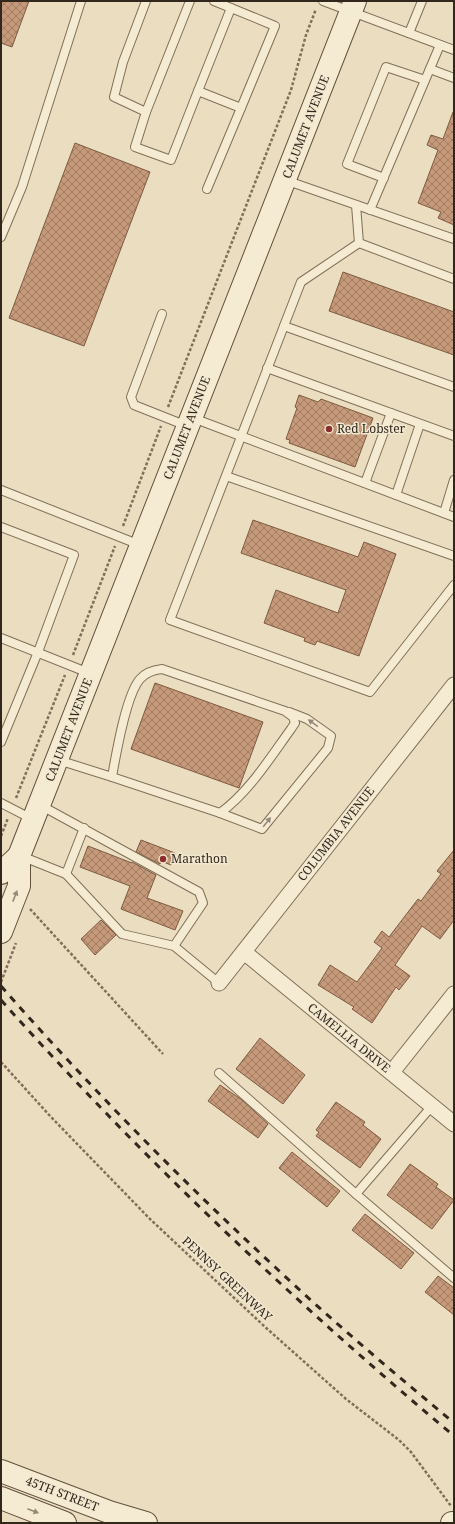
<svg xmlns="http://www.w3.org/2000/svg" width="455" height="1524" font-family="'Noto Serif',serif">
  <defs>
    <pattern id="building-cross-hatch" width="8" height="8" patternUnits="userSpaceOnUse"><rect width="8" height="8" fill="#c59979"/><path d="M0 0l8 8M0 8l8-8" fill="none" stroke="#a17d63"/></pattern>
  </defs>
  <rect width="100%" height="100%" fill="#eaddc0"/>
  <g fill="url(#building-cross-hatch)" stroke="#7e5a41">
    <polygon points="1,1 29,1 12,47 1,43"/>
    <polygon points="453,112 454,112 454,225 438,218 441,212 418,203 438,150 427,145 431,135 443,139"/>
    <polygon points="75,143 150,172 84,346 9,318"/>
    <polygon points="343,272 454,312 454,355 329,311"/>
    <polygon points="299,395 318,402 321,399 373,418 355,467 289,443 290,440 286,439 297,408 295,407"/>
    <polygon points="253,520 358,557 364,542 396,554 359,656 317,641 315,645 304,641 305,638 264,623 276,590 338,613 346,590 241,553"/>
    <polygon points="155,683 263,722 239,788 131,749"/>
    <polygon points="141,840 175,853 171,865 161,861 160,864 136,852"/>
    <polygon points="88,846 132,863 132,862 156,875 147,898 183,911 175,930 121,909 130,886 80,867"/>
    <polygon points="454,850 454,920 440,939 422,926 395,965 410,976 399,990 396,987 372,1023 352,1009 354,1007 318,985 330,965 357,982 382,948 374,942 382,931 389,937 418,899 421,901 441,874 437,871"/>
    <polygon points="101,920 116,935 95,955 81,939"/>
    <polygon points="260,1038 305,1075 283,1104 236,1069"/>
    <polygon points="220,1085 242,1100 268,1124 258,1138 208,1101"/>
    <polygon points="336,1102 365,1122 363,1125 381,1139 360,1168 316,1136 319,1132 316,1130"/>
    <polygon points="292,1152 340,1191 327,1207 279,1168"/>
    <polygon points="410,1164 438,1184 436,1187 454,1200 432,1229 387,1195"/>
    <polygon points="365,1214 414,1253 401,1269 352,1230"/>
    <polygon points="438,1276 454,1288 454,1315 425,1292"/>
  </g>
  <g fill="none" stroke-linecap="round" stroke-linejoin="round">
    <g stroke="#816f59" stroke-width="10">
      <g id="lane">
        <polyline points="146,1 123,62 114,97 146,112 135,147 171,160 198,91 241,108 275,26 214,1"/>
        <polyline points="323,1 454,50"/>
        <polyline points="409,33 422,1"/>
        <polyline points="430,69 454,78"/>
        <polyline points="198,91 231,8"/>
        <polyline points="146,112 190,1"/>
        <polyline points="384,178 347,164 386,67 425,80"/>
        <polyline points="285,180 454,239"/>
        <polyline points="207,189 241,108"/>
        <polyline points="356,205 359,243 301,282 170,620 370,692 454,585"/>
        <polyline points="370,210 440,45"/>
        <polyline points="1,237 22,187 81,1"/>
        <polyline points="359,243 454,279"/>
        <polyline points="162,314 131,397 134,405 187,426"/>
        <polyline points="284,326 454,387"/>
        <polyline points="267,368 454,436"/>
        <polyline points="193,418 454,517"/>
        <polyline points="226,476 454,556"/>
        <polyline points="365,483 391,413"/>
        <polyline points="1,490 140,545"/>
        <polyline points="396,495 420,424"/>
        <polyline points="444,513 454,480"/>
        <polyline points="1,527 74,555 38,652 1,742"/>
        <polyline points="1,638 89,673"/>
        <path d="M162 669 285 711 293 717 295 723 291 729C270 758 249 792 220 813L112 777C116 754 126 695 140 679 146 672 153 670 162 669Z"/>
        <polyline points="58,760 112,777"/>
        <polyline points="1,803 32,819"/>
        <polyline points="40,805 199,892 203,903 174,946"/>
        <polyline points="220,813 262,829 328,748 331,736 307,719 289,712"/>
        <polyline points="21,856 66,874 84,828"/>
        <polyline points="66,874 122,934 174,946 219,983"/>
        <polyline points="219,1073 356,1194"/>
        <polyline points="432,1106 356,1194 454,1278"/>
      </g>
    </g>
    <g stroke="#816f59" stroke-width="17">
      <g id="street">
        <polyline points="244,952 454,1124"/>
        <polyline points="219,983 454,685"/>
        <polyline points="392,1072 454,994"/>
      </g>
    </g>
    <g stroke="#63503d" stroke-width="24">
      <g id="secondary">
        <polyline points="1,873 19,856"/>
        <polyline points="1,932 19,886 19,856 355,1"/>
        <polyline points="1,1471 109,1512 146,1523"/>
        <polyline points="1,1498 65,1523"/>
        <polyline points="452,1523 454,1523"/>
      </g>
    </g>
    <g stroke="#816f59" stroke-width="2.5" stroke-dasharray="3 2" stroke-linecap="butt">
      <polyline points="168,407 291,90 306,35 316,9"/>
      <polyline points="123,526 161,426"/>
      <polyline points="73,655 115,546"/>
      <polyline points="16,798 65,675"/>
      <polyline points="1,836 8,818"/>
      <polyline points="30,909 163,1054"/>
      <polyline points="1,982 16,943"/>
      <polyline points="1,1062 51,1117 150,1219 264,1326 346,1399 399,1440 411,1452 451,1506"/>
    </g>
    <use href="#lane" stroke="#f5ebd2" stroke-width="8"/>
    <use href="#street" stroke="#f5ebd2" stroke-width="15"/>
    <use href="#secondary" stroke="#f5ebd2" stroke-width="22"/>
    <g stroke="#32271d" stroke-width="3" stroke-dasharray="7 7" stroke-linecap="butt">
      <path d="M1 986C87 1084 179 1178 275 1267 332 1321 393 1372 454 1423"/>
      <path d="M1 1000C141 1157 293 1301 454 1436"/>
    </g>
  </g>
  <defs><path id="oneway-solid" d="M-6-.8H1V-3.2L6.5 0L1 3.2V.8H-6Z"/></defs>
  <g fill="#948978">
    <use href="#oneway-solid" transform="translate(313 723) rotate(-144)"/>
    <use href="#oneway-solid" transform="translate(267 822) rotate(-51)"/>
    <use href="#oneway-solid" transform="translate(15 896) rotate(-69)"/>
    <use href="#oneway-solid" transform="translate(33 1511) rotate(21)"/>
  </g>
  <g fill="#8b2e2f" stroke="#f2e8cf" stroke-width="1.5">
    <circle cx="329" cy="429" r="4"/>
    <circle cx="163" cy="859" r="4"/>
  </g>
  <g text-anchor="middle" stroke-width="3" stroke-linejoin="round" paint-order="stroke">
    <g font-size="12" fill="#32271d" stroke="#f2e8cf">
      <text transform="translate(306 127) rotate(-69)" y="4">CALUMET AVENUE</text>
      <text transform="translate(187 428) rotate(-69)" y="4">CALUMET AVENUE</text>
      <text transform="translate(69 730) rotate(-69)" y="4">CALUMET AVENUE</text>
      <text transform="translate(336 834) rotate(-52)" y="4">COLUMBIA AVENUE</text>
      <text transform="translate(349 1038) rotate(39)" y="4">CAMELLIA DRIVE</text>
      <text transform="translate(227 1279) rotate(43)" y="4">PENNSY GREENWAY</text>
      <text transform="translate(62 1494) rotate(21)" y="4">45TH STREET</text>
    </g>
    <g font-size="12" fill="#32271d" stroke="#f2e8cf" text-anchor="start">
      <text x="337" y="433">Red Lobster</text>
      <text x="171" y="863">Marathon</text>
    </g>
  </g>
  <rect width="455" height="1524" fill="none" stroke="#32271d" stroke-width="4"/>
</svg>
